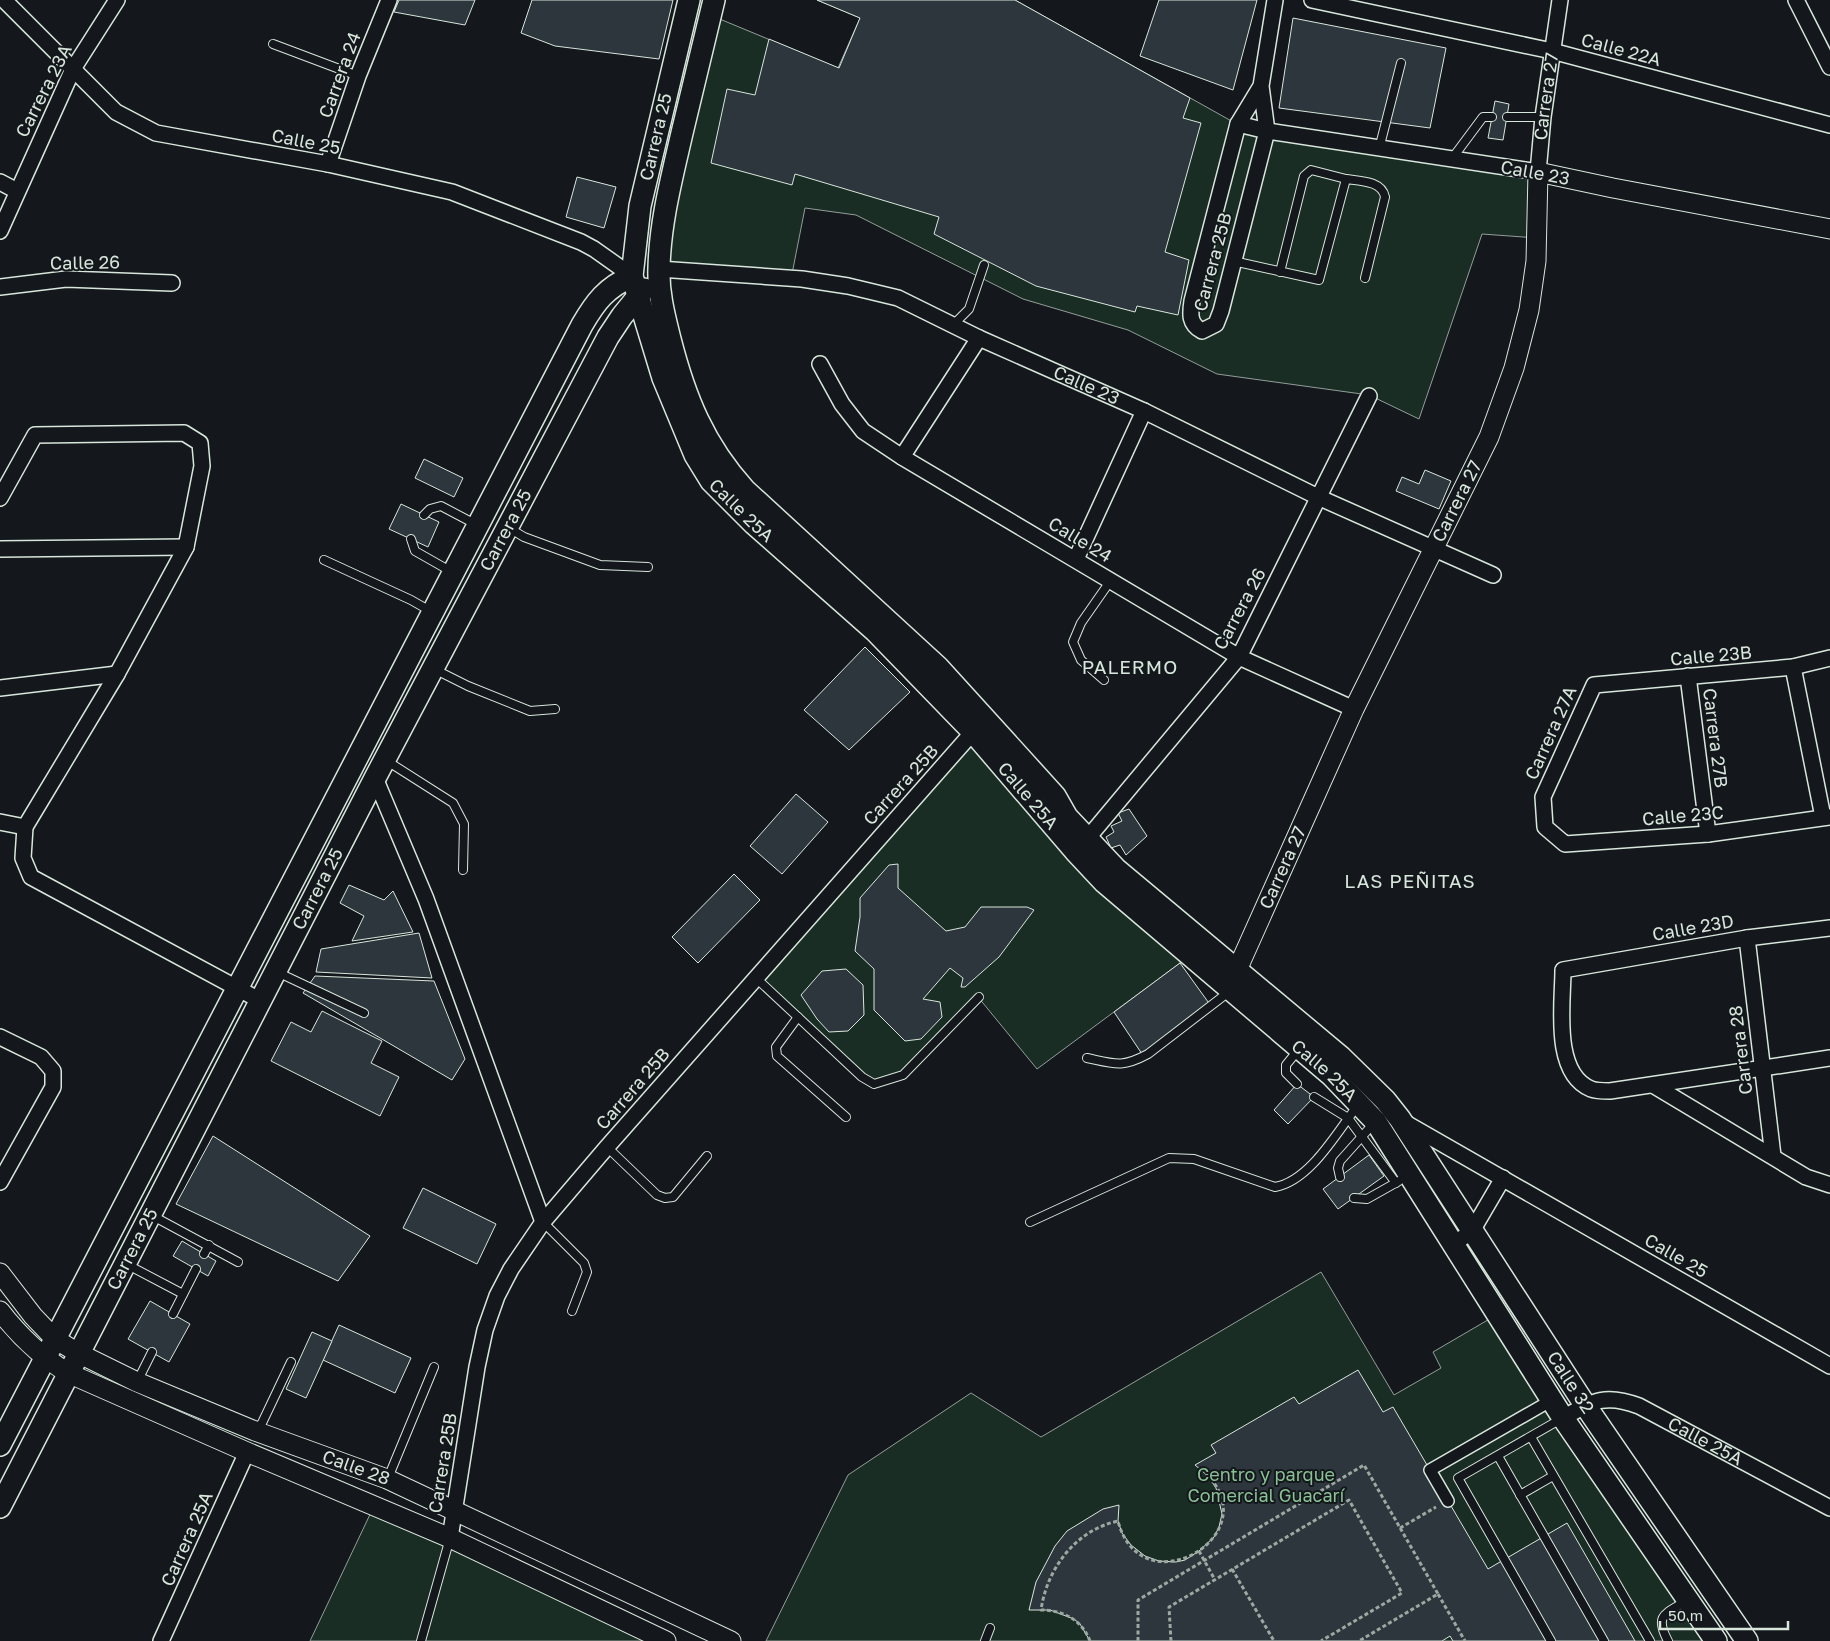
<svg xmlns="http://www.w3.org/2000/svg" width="1830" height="1641" font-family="'Golos Text',sans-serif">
  <rect width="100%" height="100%" fill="#14181c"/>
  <g fill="#1a2d24" stroke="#939e99">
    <polygon points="817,0 1015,0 1235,123 1538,172 1537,238 1482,234 1419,419 1369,395 1217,374 1128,330 1023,299 856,215 805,208 791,279 659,269 710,15 838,68 860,18"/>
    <polygon points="973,732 1188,952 1180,963 1037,1069 978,997 903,1075 874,1084 755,977"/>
    <polygon points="1321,1272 1394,1395 1441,1368 1433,1352 1498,1314 1716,1641 766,1641 848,1475 971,1393 1041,1437"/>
    <polygon points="374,1506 666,1641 310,1641"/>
  </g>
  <g fill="#2c363c" stroke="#d8e6dc">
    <polygon points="399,0 475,0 465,25 394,12"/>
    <polygon points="532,0 673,0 659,59 555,46 521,33"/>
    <polygon points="817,0 1015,0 1190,98 1183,118 1201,123 1165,252 1189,260 1178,315 1137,306 1135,312 1036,286 934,234 939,217 795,174 792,185 711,163 727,89 755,95 769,39 839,68 860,18"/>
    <polygon points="1159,0 1257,0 1233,90 1140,56"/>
    <polygon points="1293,18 1446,48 1430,128 1279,108"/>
    <polygon points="1495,101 1509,104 1503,140 1488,138"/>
    <polygon points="577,177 616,187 604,228 566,217"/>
    <polygon points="424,459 463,478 454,497 415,478"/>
    <polygon points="1425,470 1451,481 1439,509 1396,491 1402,477 1419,484"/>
    <polygon points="401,504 439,522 428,547 389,529"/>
    <polygon points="865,647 910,692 849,750 804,710"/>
    <polygon points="796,794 828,822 782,874 750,846"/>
    <polygon points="1129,809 1147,836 1126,855 1120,845 1111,848 1106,837 1114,832 1111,826 1122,821 1118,813"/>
    <polygon points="898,864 898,888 946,931 965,927 981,907 1027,907 1034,910 999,957 965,987 961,987 963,978 950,968 923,999 940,1002 942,1017 921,1039 905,1041 874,1010 874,969 855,951 860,917 860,898 889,865"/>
    <polygon points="734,874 760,900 698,963 672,937"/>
    <polygon points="349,885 384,900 393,891 413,932 352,941 364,916 340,903"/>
    <polygon points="419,933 432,978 316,972 321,949"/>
    <polygon points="1180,963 1211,1006 1144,1057 1114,1012"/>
    <polygon points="846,969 863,985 864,1015 848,1031 829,1032 817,1019 801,995 822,971"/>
    <polygon points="315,976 434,981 465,1059 452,1080 303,993"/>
    <polygon points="322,1011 382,1041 371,1063 399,1077 380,1116 271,1061 291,1022 311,1032"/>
    <polygon points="1297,1084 1314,1097 1288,1124 1274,1110"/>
    <polygon points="213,1136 370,1236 338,1281 176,1204"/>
    <polygon points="1369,1155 1384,1176 1338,1209 1323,1189"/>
    <polygon points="423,1188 496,1224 477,1264 403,1228"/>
    <polygon points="182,1241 216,1261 208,1276 173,1256"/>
    <polygon points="150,1301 190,1324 169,1362 128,1339"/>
    <polygon points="339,1325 411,1358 395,1393 323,1360"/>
    <polygon points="312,1332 332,1341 306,1398 286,1389"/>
    <polygon points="1358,1370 1383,1412 1393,1407 1488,1569 1567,1523 1635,1641 1453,1641 1450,1636 1442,1641 1090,1641 1080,1624 1074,1619 1050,1610 1029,1610 1036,1582 1055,1546 1067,1531 1103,1509 1119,1505 1118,1521 1122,1533 1131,1545 1145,1556 1159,1561 1176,1562 1185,1560 1199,1551 1214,1537 1219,1527 1222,1514 1216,1488 1208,1476 1195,1465 1216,1453 1211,1445 1294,1397 1299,1404"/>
  </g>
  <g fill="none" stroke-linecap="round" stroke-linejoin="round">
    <g stroke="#d8e6dc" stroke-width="10">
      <g id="service">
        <polyline points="273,44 358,76"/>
        <polyline points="1507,117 1543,117"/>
        <polyline points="1379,149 1401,63"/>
        <polyline points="1451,160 1483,117 1492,117"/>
        <path d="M1233 261 1319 280 1346 179C1361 181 1382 181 1385 197L1365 278"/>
        <polyline points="1280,272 1304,176 1311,170 1346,179"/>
        <polyline points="953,325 969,309 984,265"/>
        <polyline points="424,515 430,509 441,506 477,525"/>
        <polyline points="509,528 524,537 600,565 648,567"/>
        <polyline points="411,539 415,551 452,572"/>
        <polyline points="324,560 411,600 432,612"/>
        <polyline points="434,669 468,686 530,711 555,709"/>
        <polyline points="1104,680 1081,660 1073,642 1081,623 1111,580"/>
        <polyline points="387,761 453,803 464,824 463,870"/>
        <polyline points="277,972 364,1013"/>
        <polyline points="755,977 862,1077 874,1084 903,1075 979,997"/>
        <polyline points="798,1017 776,1047 777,1056 846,1117"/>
        <path d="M1087 1058C1115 1064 1122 1068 1148 1054L1230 991"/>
        <polyline points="1297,1084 1286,1073 1286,1065 1299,1049"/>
        <polyline points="1314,1097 1348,1118 1396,1183"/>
        <polyline points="607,1147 657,1195 665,1198 673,1197 707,1156"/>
        <polyline points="1340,1177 1338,1168 1340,1161 1374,1123"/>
        <polyline points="1354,1198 1367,1199 1399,1181"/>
        <polyline points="151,1215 238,1262"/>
        <polyline points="543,1222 584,1263 587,1272 572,1311"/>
        <path d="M1030 1222 1169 1158 1194 1159 1275 1187C1310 1181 1337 1132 1358 1105"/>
        <polyline points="204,1254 209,1245"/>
        <polyline points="126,1264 183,1294"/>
        <polyline points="173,1314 196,1269"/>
        <polyline points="137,1382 152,1352"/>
        <polyline points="255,1431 262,1423 291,1362"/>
        <polyline points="1531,1437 1650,1641"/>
        <polyline points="1498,1456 1604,1641"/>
        <polyline points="388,1478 434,1367"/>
        <polyline points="1520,1495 1553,1476"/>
        <polyline points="421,1641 450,1538"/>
        <polyline points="985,1641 990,1628"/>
        <polyline points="1551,1641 1458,1478 1561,1419"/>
        <path d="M1668 1641C1654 1615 1665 1614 1686 1601"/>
      </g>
    </g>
    <g stroke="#d8e6dc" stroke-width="14">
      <polyline id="pedestrian" points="1448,1501 1430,1470 1552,1400"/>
    </g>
    <g stroke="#d8e6dc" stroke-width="18">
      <g id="minor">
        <polyline points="4,0 116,112 156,133 328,164 452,192 581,242 594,249 632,276"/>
        <polyline points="1312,0 1552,51 1830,125"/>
        <polyline points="1796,0 1830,67"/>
        <path d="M1261 86 1238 124 1192 301C1190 314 1189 324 1202 331L1216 324 1221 311 1267 131 1261 86 1275 0"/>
        <path id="s1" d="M1238 124 1267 131 1538 172 1543 117 1560 0"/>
        <polyline points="328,164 358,76 389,0"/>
        <polyline points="0,182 17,191"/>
        <polyline points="0,231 73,69 117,0"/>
        <path id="s2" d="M659 269 802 279 848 286 898 298 979 338 1144 411 1318 497 1493 575"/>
        <polyline points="0,287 66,279 172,283"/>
        <polyline points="820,364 842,404 863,431 902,457 1239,657 1354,709"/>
        <polyline points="902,457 979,338"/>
        <polyline points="0,498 35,435 184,433 200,443 202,466 186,547 117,674 25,827 23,858 31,877 261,1001"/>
        <polyline points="0,549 186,547"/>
        <polyline points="1076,559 1144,411"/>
        <polyline points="1830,658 1793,667 1594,685 1543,797 1545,827 1565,844 1708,834 1830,817"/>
        <polyline points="1793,667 1823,817"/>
        <polyline points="1688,676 1708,834"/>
        <polyline points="0,688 117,674"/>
        <polyline points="375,778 426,899 543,1222"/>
        <polyline points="0,822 25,827"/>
        <polyline points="1087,839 1239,657 1369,396"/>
        <path d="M1830 928 1747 938 1563 970C1563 1003 1552 1073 1591 1089 1596 1091 1604 1091 1610 1091L1830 1058"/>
        <polyline points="1747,938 1773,1156"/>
        <polyline points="0,1037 41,1057 53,1071 53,1087 0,1182"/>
        <polyline points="1653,1085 1806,1177 1830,1185"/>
        <polyline points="1404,1122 1830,1366"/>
        <polyline points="1454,1244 1472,1231 1503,1178"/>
        <path id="s3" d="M1563 1418C1593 1401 1605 1393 1639 1406L1830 1508"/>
        <polyline points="450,1538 477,1367 485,1330 497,1296 511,1269 543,1222 607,1147 973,732"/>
        <polyline points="161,1641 247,1452"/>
      </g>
    </g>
    <g stroke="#d8e6dc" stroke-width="21">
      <g id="tertiary">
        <path id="s4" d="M1237 970 1354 709 1489 437 1514 368 1529 310 1536 261 1538 172 1613 188 1830 229"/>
        <path id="s5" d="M0 1273 33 1316 55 1339 78 1353 137 1382 255 1431 387 1479 731 1641"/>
        <path d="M0 1311C20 1337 40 1356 68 1373L247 1452 450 1538 666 1641"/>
      </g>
    </g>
    <g stroke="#d8e6dc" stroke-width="24">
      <g id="secondary">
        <path id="s6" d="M689 0 640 206 632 276 663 378 695 455 711 481 754 524 875 631 973 732 1075 851 1104 882 1331 1075 1376 1122 1563 1418 1716 1641"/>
        <path id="s7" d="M714 0C703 44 693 89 682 133 672 177 660 222 659 268 658 292 664 315 670 339 685 398 704 445 745 490L938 667 1055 796 1067 817 1116 869 1341 1057 1385 1100 1400 1119 1585 1405 1747 1641"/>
        <path d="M0 1445 582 325C596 301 606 288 632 276"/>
        <path id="s8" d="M0 1507 375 778 608 337 622 316 644 289"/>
      </g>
    </g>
    <g stroke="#9da8a2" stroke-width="3" stroke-dasharray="4 2.5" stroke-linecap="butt">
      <polyline points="1400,1528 1436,1507"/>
      <polyline points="1199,1551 1215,1580"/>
      <polyline points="1232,1569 1274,1641"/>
      <polyline points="1438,1594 1465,1641"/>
      <path d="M1090 1641C1082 1620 1063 1610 1041 1610 1047 1568 1076 1530 1118 1521 1141 1610 1272 1534 1204 1472"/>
      <polyline points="1138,1641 1138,1600 1364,1465 1438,1594 1359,1641"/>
      <polyline points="1171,1641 1169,1607 1349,1500 1402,1593 1321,1641"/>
    </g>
    <use href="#service" stroke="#14181c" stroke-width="8"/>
    <use href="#pedestrian" stroke="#14181c" stroke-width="11"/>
    <use href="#minor" stroke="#14181c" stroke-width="15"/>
    <use href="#tertiary" stroke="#14181c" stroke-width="19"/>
    <use href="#secondary" stroke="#14181c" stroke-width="21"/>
  </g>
  <g text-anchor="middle" stroke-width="4" stroke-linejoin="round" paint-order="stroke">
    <g font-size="18" fill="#d8e6dc" stroke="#14181c">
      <text transform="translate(1621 50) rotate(15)" y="6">Calle 22A</text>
      <text transform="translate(340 75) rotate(-70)" y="6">Carrera 24</text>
      <text transform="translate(44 91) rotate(-63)" y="6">Carrera 23A</text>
      <text dy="6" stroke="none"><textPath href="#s1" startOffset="380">Carrera 27</textPath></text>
      <text transform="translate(656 137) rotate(-77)" y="6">Carrera 25</text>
      <text transform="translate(306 142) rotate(11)" y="6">Calle 25</text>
      <text transform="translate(1535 173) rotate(10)" y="6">Calle 23</text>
      <text transform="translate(1213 262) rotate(-75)" y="6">Carrera 25B</text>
      <text transform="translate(85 263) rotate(-1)" y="6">Calle 26</text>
      <text dy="6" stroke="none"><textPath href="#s2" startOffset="449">Calle 23</textPath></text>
      <text dy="6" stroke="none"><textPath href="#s4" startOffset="518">Carrera 27</textPath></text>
      <text dy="6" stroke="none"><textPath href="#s6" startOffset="545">Calle 25A</textPath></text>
      <text dy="6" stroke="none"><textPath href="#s8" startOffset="1100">Carrera 25</textPath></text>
      <text transform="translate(1080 540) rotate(31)" y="6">Calle 24</text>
      <text transform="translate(1240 609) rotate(-62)" y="6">Carrera 26</text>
      <text transform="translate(1711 656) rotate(-5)" y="6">Calle 23B</text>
      <text transform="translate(1551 733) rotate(-66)" y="6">Carrera 27A</text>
      <text transform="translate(1715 738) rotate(83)" y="6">Carrera 27B</text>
      <text transform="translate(901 785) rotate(-48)" y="6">Carrera 25B</text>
      <text dy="6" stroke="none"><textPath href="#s6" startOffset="950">Calle 25A</textPath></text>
      <text transform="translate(1683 816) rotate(-5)" y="6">Calle 23C</text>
      <text dy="6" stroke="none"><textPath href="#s4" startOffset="112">Carrera 27</textPath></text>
      <text dy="6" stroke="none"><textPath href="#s8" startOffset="695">Carrera 25</textPath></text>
      <text transform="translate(1693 928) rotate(-10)" y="6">Calle 23D</text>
      <text transform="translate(1741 1050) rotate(-97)" y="6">Carrera 28</text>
      <text dy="6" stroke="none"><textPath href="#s6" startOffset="1355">Calle 25A</textPath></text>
      <text transform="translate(633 1089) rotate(-49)" y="6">Carrera 25B</text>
      <text dy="6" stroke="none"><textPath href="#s8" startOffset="290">Carrera 25</textPath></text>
      <text transform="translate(1676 1256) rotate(30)" y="6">Calle 25</text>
      <text dy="6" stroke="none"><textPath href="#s7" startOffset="1741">Calle 32</textPath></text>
      <text dy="6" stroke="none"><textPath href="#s3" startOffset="156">Calle 25A</textPath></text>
      <text transform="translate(443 1463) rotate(-81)" y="6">Carrera 25B</text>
      <text dy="6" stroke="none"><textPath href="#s5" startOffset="414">Calle 28</textPath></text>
      <text transform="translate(187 1539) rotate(-66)" y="6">Carrera 25A</text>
    </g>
    <g font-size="18" fill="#8ac095" stroke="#14181c">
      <text x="1266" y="1481">Centro y parque<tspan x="1266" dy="21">Comercial Guacarí</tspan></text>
    </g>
    <g font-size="19" letter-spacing="1" fill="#d8e6dc" stroke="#14181c">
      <text x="1130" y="674">PALERMO</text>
      <text x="1410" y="888">LAS PEÑITAS</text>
    </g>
  </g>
  <path d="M1660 1621v8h128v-8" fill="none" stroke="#d8e6dc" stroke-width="2.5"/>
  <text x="1668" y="1621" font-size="15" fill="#d8e6dc" stroke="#14181c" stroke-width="4" paint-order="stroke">50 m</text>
</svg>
